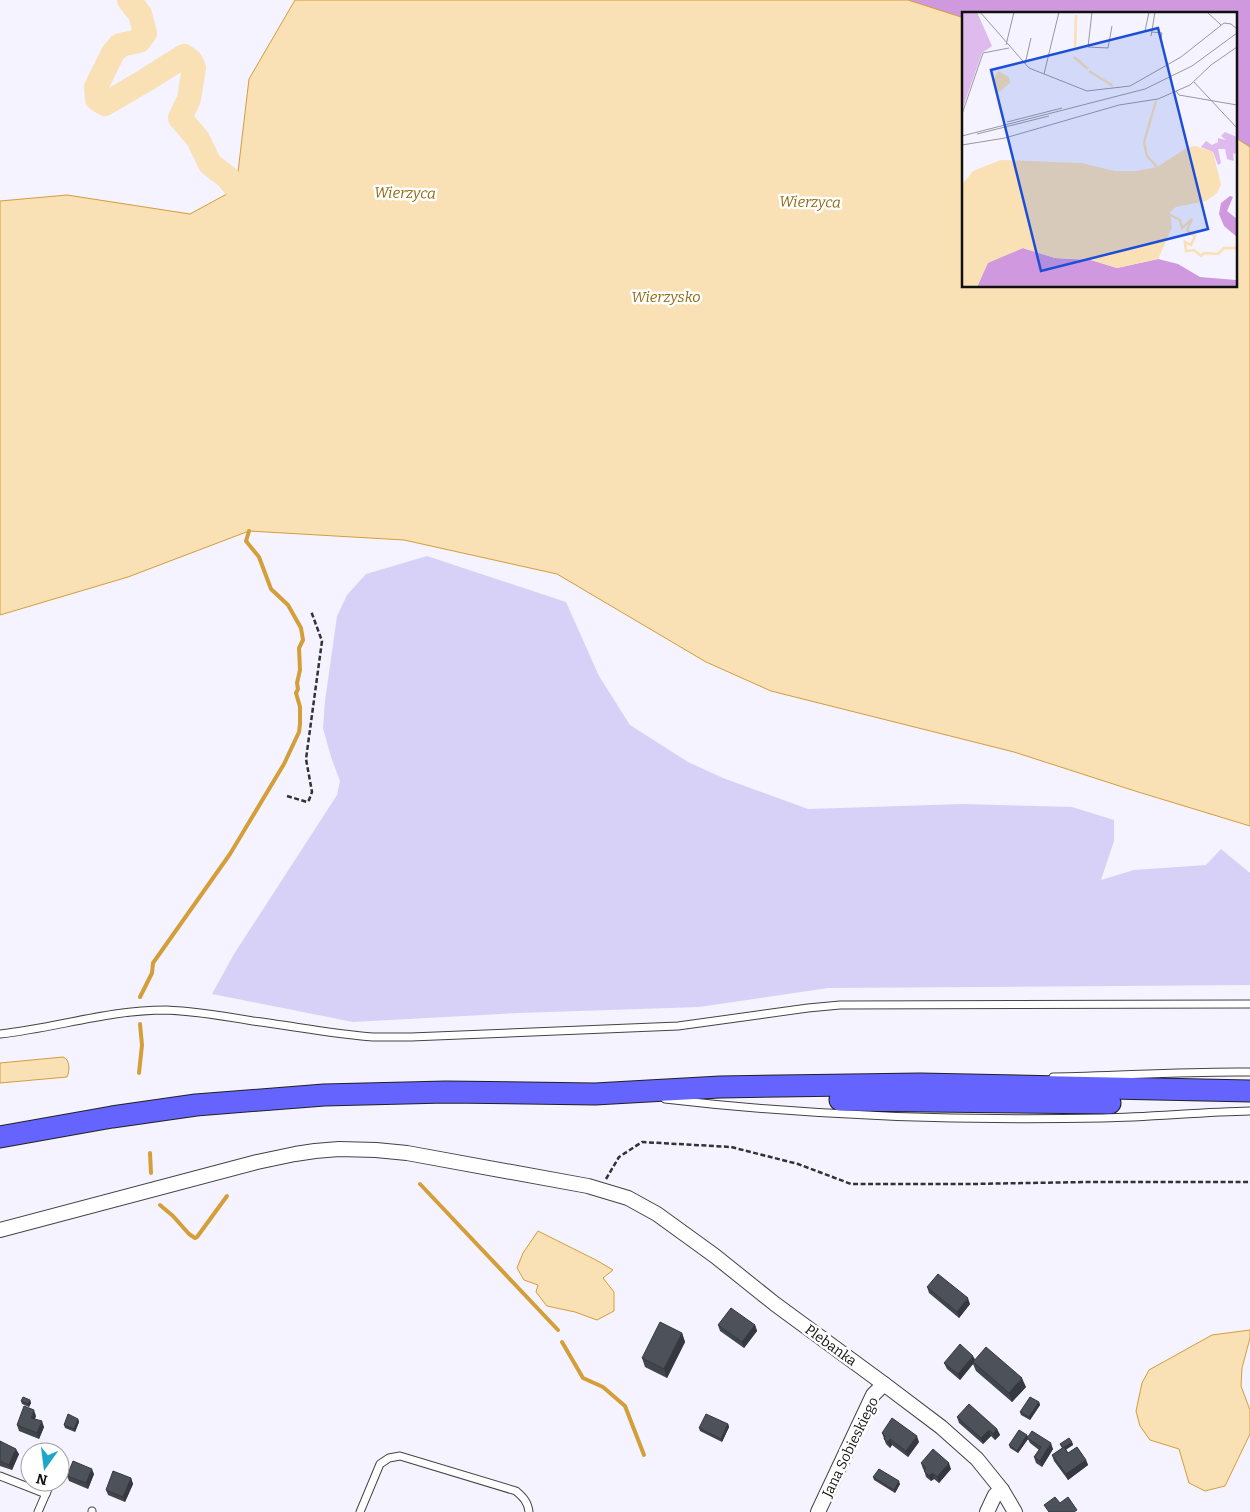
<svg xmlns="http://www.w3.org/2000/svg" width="1250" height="1512" font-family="Bitter,serif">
  <rect width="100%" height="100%" fill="#f4f3ff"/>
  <polygon fill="#d8d1f7" points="427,556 566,602 599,676 630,725 688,762 723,778 808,809 963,804 1072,807 1114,820 1114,841 1101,880 1134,870 1206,865 1221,849 1250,873 1250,985 828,988 699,1007 519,1013 353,1022 212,994 234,954 337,795 340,781 331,757 323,728 325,701 337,616 347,595 366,574"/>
  <polygon fill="#d098de" points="908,0 1250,0 1250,147 1236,138 1236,14 964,14 964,18"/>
  <g fill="#f9e0b5" stroke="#d49e38">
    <polygon points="295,0 908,0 964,18 964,286 1236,286 1236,138 1250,147 1250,826 1135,791 1014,752 771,691 706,662 557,574 404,540 249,531 128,577 0,615 0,201 67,195 190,214 236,189 249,79"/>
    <path d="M63 1057C70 1059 70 1071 67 1077L0 1083V1063Z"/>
    <polygon points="538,1231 596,1260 613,1270 603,1278 614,1292 614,1311 597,1320 575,1312 547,1306 536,1292 538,1285 524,1280 517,1268 523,1253"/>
    <polygon points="1250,1330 1250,1338 1242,1368 1241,1386 1250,1410 1250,1434 1225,1486 1205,1491 1189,1483 1179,1449 1150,1440 1140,1426 1136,1411 1142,1383 1149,1370 1212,1335"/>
  </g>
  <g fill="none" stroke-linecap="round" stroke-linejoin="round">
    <g stroke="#d49e38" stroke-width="4">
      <polyline points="140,997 152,973 153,963 230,854 284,764 299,732 300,724 300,707 296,693 298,689 297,683 300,670 299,648 303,640 301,628 288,605 271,589 259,557 246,541 249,531"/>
      <polyline points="139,1073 142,1045 140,1024"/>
      <polyline points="150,1153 151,1173"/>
      <polyline points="420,1184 558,1330"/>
      <polyline points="160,1205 173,1216 189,1234 195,1238 197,1237 227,1196"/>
      <polyline points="562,1342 583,1378 603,1387 625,1406 644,1455"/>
    </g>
    <polyline stroke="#f9e0b5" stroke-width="24" points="129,0 140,14 145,33 139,41 120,45 113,53 96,87 97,99 105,104 146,80 184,56 191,61 194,68 189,99 180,118 198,139 210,164 227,177 237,189 270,190"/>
    <g stroke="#434343" stroke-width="9">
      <g id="lane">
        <path d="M0 1034C56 1028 108 1010 166 1010 195 1011 224 1016 253 1021 293 1026 333 1034 373 1037 386 1037 399 1037 411 1037L678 1026 808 1008 840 1005 1250 1004"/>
        <path d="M1053 1077C1119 1076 1184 1071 1250 1072"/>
        <path d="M665 1099C810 1116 957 1121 1103 1118 1152 1117 1201 1112 1250 1111"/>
        <polyline points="0,1476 46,1494"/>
        <polyline points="38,1512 51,1482"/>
        <polyline points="92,1512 92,1511"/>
        <path d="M360 1512 380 1464 389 1458 400 1456 516 1491C523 1497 528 1502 529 1512"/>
      </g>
    </g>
    <g stroke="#434343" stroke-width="16">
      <g id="street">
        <polyline points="0,1230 257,1162 295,1154 315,1151 339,1149 376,1150 407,1153 588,1186 628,1198 657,1214 715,1256 775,1304 884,1384 941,1427 977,1459 1002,1490 1015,1512"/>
        <polyline points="818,1512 873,1395 884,1384"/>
        <polyline points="987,1512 995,1495 1002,1490"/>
      </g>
    </g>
    <g stroke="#212121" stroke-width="23">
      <g id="primary">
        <polyline points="840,1100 1110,1103"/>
        <polyline points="0,1137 112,1117 196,1105 324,1095 446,1092 595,1094 720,1087 920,1084 1250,1091"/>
      </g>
    </g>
    <g stroke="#323232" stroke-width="2.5" stroke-dasharray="5 2.5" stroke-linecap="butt">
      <polyline points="287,796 307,802 309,800 312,792 306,759 322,641 311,611"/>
      <polyline points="606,1179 619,1157 642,1142 731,1147 798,1164 851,1184 971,1184 1088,1182 1250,1182"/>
    </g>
    <use href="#lane" stroke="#fff" stroke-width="7"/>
    <use href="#street" stroke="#fff" stroke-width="14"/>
    <use href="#primary" stroke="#6564ff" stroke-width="21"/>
  </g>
  <g fill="#41464d">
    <polygon points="927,1287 970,1304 959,1318 929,1293"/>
    <polygon points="718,1325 755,1325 757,1331 744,1348 720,1331"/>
    <polygon points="682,1333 685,1342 667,1378 645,1367 642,1358"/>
    <polygon points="975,1360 1026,1387 1012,1402 976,1371 973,1364 960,1380 947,1369 944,1363"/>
    <polygon points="30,1400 31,1403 29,1407 22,1404 21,1401"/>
    <polygon points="1039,1402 1040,1405 1030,1420 1021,1415 1020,1412"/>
    <polygon points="36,1416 35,1419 44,1427 39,1439 19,1431 17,1425"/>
    <polygon points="957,1417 997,1429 1000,1435 995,1440 991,1436 983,1444 959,1423"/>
    <polygon points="78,1419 79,1422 75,1432 65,1428 64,1425"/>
    <polygon points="728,1424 729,1427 722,1442 700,1431 699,1428"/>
    <polygon points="882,1433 919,1442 908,1457 892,1445 890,1448 886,1444"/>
    <polygon points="1027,1435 1028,1437 1053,1449 1042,1467 1036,1463 1034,1457 1039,1450 1030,1443 1028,1439 1018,1453 1010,1448 1009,1445"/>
    <polygon points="0,1441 19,1454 12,1470 0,1466"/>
    <polygon points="1072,1442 1073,1445 1066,1449 1068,1453 1086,1460 1088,1465 1068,1480 1054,1461 1052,1455 1062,1448 1060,1444"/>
    <polygon points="921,1463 951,1469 939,1483 934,1479 931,1481 926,1477 924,1470 923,1469"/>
    <polygon points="94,1474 88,1489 69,1481 67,1476"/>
    <polygon points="873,1477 900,1484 895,1493 874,1480"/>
    <polygon points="131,1478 133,1484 125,1502 108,1495 106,1490"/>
  </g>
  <g fill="#35393f">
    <polygon points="968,1298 970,1304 959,1318 957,1312"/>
    <polygon points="755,1325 757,1331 744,1348 742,1342"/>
    <polygon points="682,1333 685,1342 667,1378 664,1369"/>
    <polygon points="973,1356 976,1361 973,1362 973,1364 960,1380 958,1374"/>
    <polygon points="1022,1378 1026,1387 1012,1402 1009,1393"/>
    <polygon points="30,1400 31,1403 29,1407 28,1404"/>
    <polygon points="1039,1402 1040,1405 1030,1420 1029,1417"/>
    <polygon points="34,1410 36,1416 33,1423 31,1418"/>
    <polygon points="78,1419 79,1422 75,1432 74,1429"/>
    <polygon points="42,1421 44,1427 39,1439 37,1433"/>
    <polygon points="728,1424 729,1427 722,1442 721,1439"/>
    <polygon points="997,1429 1000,1435 995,1440 993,1434"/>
    <polygon points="989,1430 991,1436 983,1444 981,1438"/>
    <polygon points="1027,1435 1028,1438 1027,1438 1028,1439 1018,1453 1017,1451"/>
    <polygon points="917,1436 919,1442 908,1457 906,1451"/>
    <polygon points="890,1439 892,1445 890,1448 888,1442"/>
    <polygon points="1072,1442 1073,1445 1064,1451 1063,1448"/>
    <polygon points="1051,1443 1053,1449 1042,1467 1040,1461"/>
    <polygon points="16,1449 19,1454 12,1470 9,1465"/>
    <polygon points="1086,1460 1088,1465 1068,1480 1066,1474"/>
    <polygon points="949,1463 951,1469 939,1483 937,1477"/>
    <polygon points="92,1469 94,1474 88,1489 86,1483"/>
    <polygon points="932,1473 934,1479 931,1481 929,1476"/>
    <polygon points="131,1478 133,1484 125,1502 123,1497"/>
    <polygon points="899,1481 900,1484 895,1493 894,1490"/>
  </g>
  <g fill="#4c515a" stroke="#35393f">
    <polygon points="938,1274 968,1298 957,1312 927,1287"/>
    <polygon points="731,1308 755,1325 742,1342 718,1325"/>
    <polygon points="660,1322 682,1333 664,1369 642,1358"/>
    <polygon points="960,1344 973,1356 958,1374 944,1363"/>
    <polygon points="986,1347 1022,1378 1009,1393 973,1362"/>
    <polygon points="23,1397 30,1400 28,1404 21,1401"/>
    <polygon points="1030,1397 1039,1402 1029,1417 1020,1412"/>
    <polygon points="969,1404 997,1429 993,1434 989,1430 981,1438 957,1417"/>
    <polygon points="24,1406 34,1410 31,1418 42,1421 37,1433 17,1425"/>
    <polygon points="68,1414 78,1419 74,1429 64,1425"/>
    <polygon points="706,1414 728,1424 721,1439 699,1428"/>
    <polygon points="892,1418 917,1436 906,1451 890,1439 888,1442 884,1439 885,1436 882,1433"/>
    <polygon points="1019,1430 1027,1435 1017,1451 1009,1445"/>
    <polygon points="1032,1431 1051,1443 1040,1461 1034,1457 1041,1447 1027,1438"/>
    <polygon points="1069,1438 1072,1442 1063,1448 1060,1444"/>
    <polygon points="0,1441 16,1449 9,1465 0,1461"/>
    <polygon points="1064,1447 1068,1453 1077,1447 1086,1460 1066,1474 1052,1455"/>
    <polygon points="933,1449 949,1463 937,1477 932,1473 929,1476 924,1471 926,1468 921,1463"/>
    <polygon points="73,1461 92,1469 86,1483 67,1476"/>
    <polygon points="879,1469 899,1481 894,1490 873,1477"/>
    <polygon points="113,1471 131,1478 123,1497 106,1490"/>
    <polygon points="1055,1497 1060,1503 1068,1497 1077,1510 1074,1512 1049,1512 1044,1505"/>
  </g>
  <g text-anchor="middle" stroke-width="5" stroke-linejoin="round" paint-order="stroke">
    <g font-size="14" fill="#101010" stroke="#fff">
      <text transform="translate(831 1345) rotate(36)" y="5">Plebanka</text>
      <text transform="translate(850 1447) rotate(-64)" y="5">Jana Sobieskiego</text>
    </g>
    <g font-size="15" font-style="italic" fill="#936b11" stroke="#fff">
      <text transform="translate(405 193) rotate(1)" y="5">Wierzyca</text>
      <text transform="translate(810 202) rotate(1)" y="5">Wierzyca</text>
      <text x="666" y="302">Wierzysko</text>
    </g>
  </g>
  <g transform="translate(962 12)">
    <rect width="275" height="275" fill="#f4f3ff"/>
    <path d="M0 0H15L30 34 20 41 0 98ZM263 120 275 125V141L271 142 272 149 265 147 263 137H256L259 151 256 153 251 140 239 135 244 129 250 133 256 130V126L264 128 259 124Z" fill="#dfbaec"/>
    <path d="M268 184 271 185 265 199 275 207V225L262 214 257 202 259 191ZM61 236 93 246 129 248 155 256 196 247 216 252 238 265 274 268 275 275H15L26 250Z" fill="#d098de"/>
    <path d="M36 59 47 65 48 71 35 82 31 69ZM234 134 251 140 259 173 255 181 244 189 214 195 208 200 210 215 196 247 155 256 129 248 93 246 61 236 26 251 15 275H0V173L11 159 39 148 120 151 153 159H174L195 155 226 135Z" fill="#f9e0b5"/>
    <path fill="none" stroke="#f9e0b5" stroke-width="2.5" d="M113 35 114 3M112 45 126 57M127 59 151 74M194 89 182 130 185 144 195 155M205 201 218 208 220 216 230 207 225 218 233 224 229 233 223 230 224 239 232 238 239 244 242 241 256 242 262 236H275"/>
    <path fill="none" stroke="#99989f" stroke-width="1" d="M18 0 67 56 125 79 168 74 219 45 262 11 269 12 275 17M130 0 126 35 146 36 150 14M245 0 259 13M183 19 187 0M190 20 200 21 199 26M189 24 193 0M44 33 52 0M63 52 69 26M82 62 97 0M232 70 275 116M214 79 217 83 275 93M0 102 21 41 47 36M45 110 100 96M15 122 87 104M0 124 183 77 230 54 275 21M0 133 43 126 157 93 196 87 228 73 249 53 275 35"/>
    <path fill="#1d4ed8" fill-opacity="0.15" stroke="#1d4ed8" stroke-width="2.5" d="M196 16 246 217 79 259 29 58Z"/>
    <rect width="275" height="275" fill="none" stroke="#101010" stroke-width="2.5"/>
  </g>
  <g transform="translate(45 1467) rotate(194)"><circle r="24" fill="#ffffff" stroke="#9f9f9f"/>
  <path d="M0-4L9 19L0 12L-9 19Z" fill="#1fa6c9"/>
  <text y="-8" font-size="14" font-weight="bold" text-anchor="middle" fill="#101010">N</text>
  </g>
</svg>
